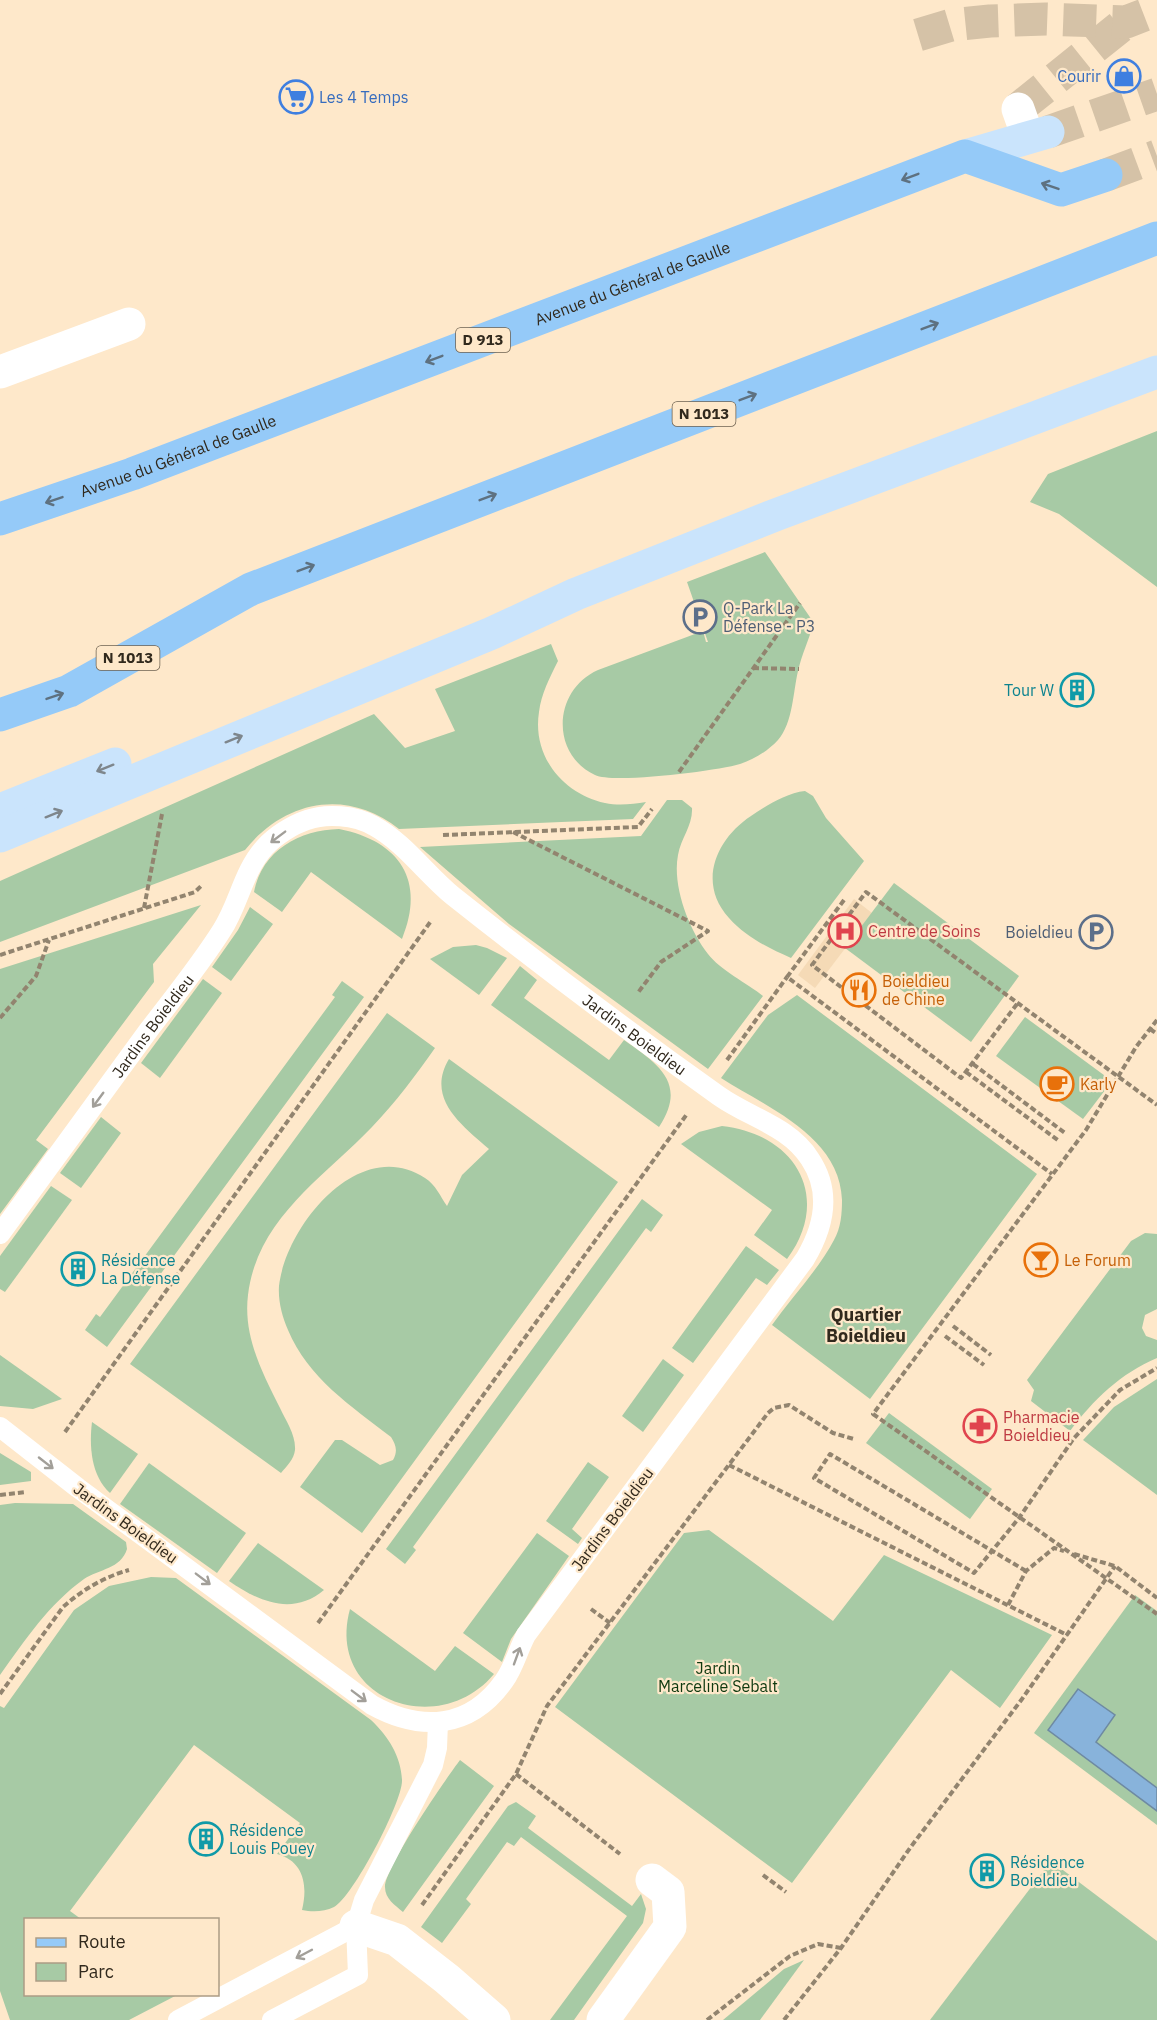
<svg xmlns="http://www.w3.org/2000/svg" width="1157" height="2020" font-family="'IBM Plex Sans',sans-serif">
  <rect width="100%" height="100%" fill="#fee8ca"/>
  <polygon fill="#f5dab6" points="854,899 872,913 815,988 798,975"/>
  <g fill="#a7caa5">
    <polygon points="1157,431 1157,587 1059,514 1030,502 1048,474"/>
    <path d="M765 552 814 623C809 639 802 654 798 671 793 692 793 723 778 740 768 751 753 760 740 764 717 771 613 784 595 775 550 754 553 690 598 670L703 631 706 642H708L687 582Z"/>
    <path d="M551 644 558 661C550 677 541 694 539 712 532 756 563 794 605 803 619 806 633 804 646 802L633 819 399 829C347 788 285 800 245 850L0 942V881L374 714 405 748 455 731 435 689Z"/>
    <path d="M805 791 813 796 826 818 864 861 791 958C768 948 746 937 729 918 697 883 716 839 751 816 766 806 786 793 805 791Z"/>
    <path d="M667 800H682L692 808C693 825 681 838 678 855 672 886 689 930 708 954 719 969 748 984 763 996L708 1069 509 924 420 847 641 836Z"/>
    <path d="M339 829C400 841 426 881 402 939L311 872 282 912 254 892C262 850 300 830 339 829Z"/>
    <polygon points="894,883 1019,976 971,1042 845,948"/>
    <polygon points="201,905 153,964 154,982 36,1140 48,1149 0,1214 0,969"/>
    <polygon points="250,907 273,924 231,981 212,967 238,930"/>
    <polygon points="476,945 487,948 507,958 479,995 430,959 453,947"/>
    <path d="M520 966 537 980 524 998 609 1060 624 1040C658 1064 688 1083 659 1127L491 1005Z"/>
    <polygon points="203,979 222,993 160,1078 141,1063"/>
    <polygon points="342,981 364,997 107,1347 85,1330 96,1314 100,1317 335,997 332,995"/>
    <path d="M797 995 1037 1174 870 1399 772 1325C792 1297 818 1270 834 1240 841 1228 842 1213 842 1200 840 1136 766 1107 721 1078L768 1015Z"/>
    <path d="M387 1013 435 1048C415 1076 396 1102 372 1127 323 1178 257 1219 248 1295 243 1336 262 1372 280 1408 286 1421 296 1435 295 1450 294 1459 287 1466 281 1473L130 1364Z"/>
    <polygon points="1025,1017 1112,1081 1083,1119 996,1056"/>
    <path d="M449 1059 618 1182 362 1533 300 1487 335 1440H342L380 1465 393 1460C398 1451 396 1445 391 1437 351 1406 308 1378 288 1330 282 1316 278 1301 279 1286 286 1226 359 1135 425 1178 436 1185 440 1196 447 1206L462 1175 489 1149C463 1126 425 1099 449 1059Z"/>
    <polygon points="101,1117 121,1133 81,1188 60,1173"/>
    <path d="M722 1126C795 1134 833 1197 787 1259L754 1235 772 1210 681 1144 699 1132Z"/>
    <polygon points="51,1186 72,1200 5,1292 0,1289 0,1256"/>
    <polygon points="642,1199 663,1215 651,1232 646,1228 413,1547 416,1550 405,1564 386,1549"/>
    <path d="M1145 1233 1157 1234V1309L1145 1315 1142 1328 1146 1336 1157 1340V1358C1121 1373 1093 1400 1070 1431L1031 1401 1034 1390 1027 1380 1131 1241Z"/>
    <polygon points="746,1246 779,1270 767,1285 756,1278 693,1363 672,1348"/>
    <polygon points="0,1355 62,1399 33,1409 0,1406"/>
    <polygon points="663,1359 684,1375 643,1432 622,1416"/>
    <polygon points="1157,1379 1157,1495 1083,1440 1114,1407"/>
    <polygon points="889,1413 992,1489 970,1519 866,1443"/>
    <path d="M92 1422 138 1454 110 1493C91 1476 89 1446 92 1422Z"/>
    <polygon points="0,1453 31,1472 31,1481 0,1485"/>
    <polygon points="588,1462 609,1477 572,1529 582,1538 578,1544 546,1521"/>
    <polygon points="149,1463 246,1533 217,1573 120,1504"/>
    <path d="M15 1503 73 1504 126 1542 127 1549C121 1569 99 1569 84 1579 48 1605 26 1639 0 1675V1505Z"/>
    <polygon points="709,1530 833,1621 884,1555 1052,1635 1000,1708 951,1670 792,1883 555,1707 684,1533"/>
    <polygon points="537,1533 569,1556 511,1639 502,1662 463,1633"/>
    <path d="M258 1543 324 1590C293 1616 259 1602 229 1581Z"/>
    <path d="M151 1577 176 1578 371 1720C388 1736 401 1756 402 1780 403 1801 353 1897 334 1907 324 1912 312 1912 302 1910 308 1886 304 1861 277 1854L300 1823 194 1745 70 1911 81 1919 26 1920V1994L177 1995 129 2020H10L0 1991V1706L4 1708 74 1610 109 1586Z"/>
    <polygon points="1135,1595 1157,1611 1157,1825 1034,1733"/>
    <path d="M350 1609 435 1671 455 1646 494 1674C439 1740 325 1700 350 1609Z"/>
    <path d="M460 1760 494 1786 403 1912C395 1905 385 1899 385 1887 385 1867 445 1780 460 1760Z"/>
    <polygon points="516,1802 536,1816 528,1828 632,1906 641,1894 646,1909 643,1923 574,2020 550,2020 627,1916 521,1837 514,1846 507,1842 466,1899 471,1904 442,1943 421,1927 508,1806"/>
    <polygon points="1051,1861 1157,1941 1157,2020 930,2020"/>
    <polygon points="804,1960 760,2020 723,2020 784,1969"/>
  </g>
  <polygon fill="#88b3db" stroke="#6e8aa2" stroke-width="1.5" points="1078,1689 1115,1715 1096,1742 1157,1788 1157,1811 1048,1730"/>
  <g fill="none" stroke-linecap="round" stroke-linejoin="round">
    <polyline stroke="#d5c2a7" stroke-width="33" stroke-dasharray="33 16" stroke-linecap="butt" points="1018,109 1126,22"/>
    <polyline stroke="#d5c2a7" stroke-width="33" stroke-dasharray="33 16" stroke-linecap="butt" points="918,35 951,25 990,21 1046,19 1126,22 1157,10"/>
    <polyline stroke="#d5c2a7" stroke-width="33" stroke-dasharray="33 16" stroke-linecap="butt" points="1048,132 1157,94"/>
    <polyline stroke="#d5c2a7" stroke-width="33" stroke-dasharray="33 16" stroke-linecap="butt" points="1106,175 1157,156"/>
    <g stroke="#92846f" stroke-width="4" stroke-dasharray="6 3" stroke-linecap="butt">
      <polyline points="753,668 799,669"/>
      <polyline points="679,772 800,603"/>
      <polyline points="513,832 708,931 661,962 637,994"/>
      <polyline points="443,835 638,827 652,809"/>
      <polyline points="844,900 787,977 1052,1174"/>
      <polyline points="144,908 162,814"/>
      <polyline points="0,955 195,892 202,885"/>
      <polyline points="1017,1004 961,1078 812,965 866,892 1157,1105"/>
      <polyline points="0,1018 36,976 49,940"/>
      <polyline points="1157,1020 1136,1047 1086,1130 873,1414 1157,1614"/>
      <polyline points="1150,1029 1157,1034"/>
      <polyline points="727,1060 787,977"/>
      <polyline points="973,1064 1065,1133"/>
      <polyline points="966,1072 1059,1141"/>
      <polyline points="953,1326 991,1355"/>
      <polyline points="945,1336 984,1365"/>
      <polyline points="65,1432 431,921"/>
      <polyline points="729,1465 1067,1635"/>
      <polyline points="0,1495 26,1492"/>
      <polyline points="1074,1554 1115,1566 1157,1598"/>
      <polyline points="1026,1571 830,1454 814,1478 974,1573 1019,1518 1074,1438 1120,1390 1157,1368"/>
      <polyline points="1008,1605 1026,1571 1054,1548 1064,1551"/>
      <polyline points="591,1609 610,1623"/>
      <polyline points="318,1623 687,1114"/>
      <path d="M0 1694 63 1607C82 1590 104 1577 129 1570"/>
      <polyline points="516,1774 620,1854"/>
      <polyline points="763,1875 786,1892"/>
      <polyline points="422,1905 516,1774 547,1706 768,1413 774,1408 789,1405 833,1433 854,1439"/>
      <polyline points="707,2020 790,1956 818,1944 841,1948"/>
      <polyline points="784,2020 841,1948 910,1848 1022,1699 1115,1566"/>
    </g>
    <g stroke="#fff" stroke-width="20">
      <path id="s1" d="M0 1234C49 1166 99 1099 148 1031 173 998 200 965 222 930 239 904 243 871 265 847 275 836 292 825 307 820 326 813 355 815 374 826 405 843 426 874 453 896 540 965 629 1032 719 1096 750 1118 789 1126 810 1159 832 1192 824 1227 805 1259L526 1635C518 1650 514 1667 504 1681 470 1729 421 1732 372 1705L78 1488 0 1427"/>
      <polyline points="178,2020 356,1926"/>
      <polyline points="272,2020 358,1975 356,1926 364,1900 433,1765 437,1748 438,1722"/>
    </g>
    <g stroke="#fff" stroke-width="33">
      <polyline points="1018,109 1028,137"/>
      <polyline points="0,372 129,324"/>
      <polyline points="356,1926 397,1940 447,1979 494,2020"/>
      <polyline points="603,2020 670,1927 668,1892 652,1880"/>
    </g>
    <g stroke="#cae4fc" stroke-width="33">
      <polyline points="965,156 1048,132"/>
      <polyline points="0,810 115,764"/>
      <polyline points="0,836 492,633 576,594 778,514 1157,372"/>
    </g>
    <g stroke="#95caf8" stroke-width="33">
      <path id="s2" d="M0 519 132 474 965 156 1061 190 1106 175"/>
      <polyline points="0,715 69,691 251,589 1157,238"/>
    </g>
  </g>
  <defs><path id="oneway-shaft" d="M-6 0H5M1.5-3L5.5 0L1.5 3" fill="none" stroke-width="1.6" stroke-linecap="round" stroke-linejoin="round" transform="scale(1.5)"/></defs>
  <g stroke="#5e7180">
    <use href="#oneway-shaft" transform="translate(910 177) rotate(159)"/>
    <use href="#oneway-shaft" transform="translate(1050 186) rotate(-161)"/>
    <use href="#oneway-shaft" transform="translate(930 326) rotate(-21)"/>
    <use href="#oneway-shaft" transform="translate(434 359) rotate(159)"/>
    <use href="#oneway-shaft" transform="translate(748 397) rotate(-21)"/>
    <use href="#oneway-shaft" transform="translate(488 497) rotate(-21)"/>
    <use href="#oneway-shaft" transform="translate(54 500) rotate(161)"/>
    <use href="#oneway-shaft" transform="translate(306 568) rotate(-21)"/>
    <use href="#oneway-shaft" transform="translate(55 696) rotate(-19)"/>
  </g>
  <g stroke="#7e868c">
    <use href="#oneway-shaft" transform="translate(234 739) rotate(-22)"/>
    <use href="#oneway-shaft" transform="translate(105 768) rotate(158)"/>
    <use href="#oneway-shaft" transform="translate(54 814) rotate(-22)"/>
  </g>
  <g stroke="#a29f99">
    <use href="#oneway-shaft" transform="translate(278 837) rotate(143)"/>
    <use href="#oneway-shaft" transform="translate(98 1100) rotate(126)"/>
    <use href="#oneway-shaft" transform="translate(46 1463) rotate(38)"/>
    <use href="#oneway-shaft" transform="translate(203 1579) rotate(37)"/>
    <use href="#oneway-shaft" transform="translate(517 1656) rotate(-70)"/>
    <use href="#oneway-shaft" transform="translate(359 1696) rotate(37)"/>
    <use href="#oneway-shaft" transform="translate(304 1954) rotate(152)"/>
  </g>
  <defs>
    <g id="shop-ring" transform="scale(1.725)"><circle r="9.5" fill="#fee8ca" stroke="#3f7fe0" stroke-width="1.5"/><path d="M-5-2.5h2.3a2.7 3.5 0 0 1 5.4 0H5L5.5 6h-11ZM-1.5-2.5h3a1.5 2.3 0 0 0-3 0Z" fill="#3f7fe0"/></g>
    <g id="supermarket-ring" transform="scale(1.725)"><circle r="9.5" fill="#fee8ca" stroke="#3f7fe0" stroke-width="1.5"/><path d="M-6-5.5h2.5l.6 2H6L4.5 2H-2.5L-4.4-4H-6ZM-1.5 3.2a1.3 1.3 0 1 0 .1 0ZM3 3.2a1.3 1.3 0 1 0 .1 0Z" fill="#3f7fe0"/></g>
    <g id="parking-ring" transform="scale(1.725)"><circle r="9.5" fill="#fee8ca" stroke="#5c6f8a" stroke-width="1.5"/><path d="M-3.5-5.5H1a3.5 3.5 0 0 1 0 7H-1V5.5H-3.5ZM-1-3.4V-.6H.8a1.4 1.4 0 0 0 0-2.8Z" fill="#5c6f8a"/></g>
    <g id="building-ring" transform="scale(1.725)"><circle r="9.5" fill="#fee8ca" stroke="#0f9aa8" stroke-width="1.5"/><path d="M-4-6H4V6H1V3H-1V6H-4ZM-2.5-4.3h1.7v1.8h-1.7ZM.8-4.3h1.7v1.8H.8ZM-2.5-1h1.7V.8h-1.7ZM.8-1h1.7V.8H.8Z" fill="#0f9aa8"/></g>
    <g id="hospital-ring" transform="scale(1.725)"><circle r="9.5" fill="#fee8ca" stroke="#e0444e" stroke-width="1.5"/><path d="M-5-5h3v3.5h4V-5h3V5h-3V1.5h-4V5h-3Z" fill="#e0444e"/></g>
    <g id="restaurant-ring" transform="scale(1.725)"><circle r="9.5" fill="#fee8ca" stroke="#e8710a" stroke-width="1.5"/><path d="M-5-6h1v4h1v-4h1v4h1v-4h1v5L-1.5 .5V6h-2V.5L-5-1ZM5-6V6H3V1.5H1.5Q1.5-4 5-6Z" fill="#e8710a"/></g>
    <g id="cafe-ring" transform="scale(1.725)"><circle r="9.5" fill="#fee8ca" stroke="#e8710a" stroke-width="1.5"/><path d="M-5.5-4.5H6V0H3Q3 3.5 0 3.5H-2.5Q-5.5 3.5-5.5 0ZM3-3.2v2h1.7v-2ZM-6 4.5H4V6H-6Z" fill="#e8710a"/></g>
    <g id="bar-ring" transform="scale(1.725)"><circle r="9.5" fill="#fee8ca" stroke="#e8710a" stroke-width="1.5"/><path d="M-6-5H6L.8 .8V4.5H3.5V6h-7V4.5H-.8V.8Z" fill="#e8710a"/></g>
    <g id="pharmacy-ring" transform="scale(1.725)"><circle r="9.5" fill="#fee8ca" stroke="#e0444e" stroke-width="1.5"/><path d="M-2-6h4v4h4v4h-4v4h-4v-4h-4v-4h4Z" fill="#e0444e"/></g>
  </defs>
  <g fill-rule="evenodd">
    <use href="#shop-ring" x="1124" y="76"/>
    <use href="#supermarket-ring" x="296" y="97"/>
    <use href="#parking-ring" x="700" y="617"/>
    <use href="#building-ring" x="1077" y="690"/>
    <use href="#hospital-ring" x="845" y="931"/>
    <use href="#parking-ring" x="1096" y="932"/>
    <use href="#restaurant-ring" x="859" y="990"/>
    <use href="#cafe-ring" x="1057" y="1084"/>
    <use href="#bar-ring" x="1041" y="1260"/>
    <use href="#building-ring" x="78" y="1269"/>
    <use href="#pharmacy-ring" x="980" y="1426"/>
    <use href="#building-ring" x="206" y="1839"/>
    <use href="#building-ring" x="987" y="1871"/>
  </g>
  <g text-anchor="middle" stroke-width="4.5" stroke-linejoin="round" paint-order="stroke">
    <g fill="#fee8ca" stroke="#6e6251" stroke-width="1.5">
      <rect x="456" y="328" width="54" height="24" rx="4.5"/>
      <rect x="672.5" y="402" width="63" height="24" rx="4.5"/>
      <rect x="96.5" y="646" width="63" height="24" rx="4.5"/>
    </g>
    <g font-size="15" font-weight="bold" fill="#31291d">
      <text x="483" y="345">D 913</text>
      <text x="704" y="419">N 1013</text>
      <text x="128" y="663">N 1013</text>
    </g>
    <g font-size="16" fill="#366cbe" stroke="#fee8ca" text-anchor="end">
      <text x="1101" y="82">Courir</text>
      <text x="319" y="103" text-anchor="start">Les 4 Temps</text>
    </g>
    <g font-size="16" fill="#31291d" stroke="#fee8ca">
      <text dy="6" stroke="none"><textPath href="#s2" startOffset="675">Avenue du Général de Gaulle</textPath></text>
      <text dy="6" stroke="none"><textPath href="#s2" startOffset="189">Avenue du Général de Gaulle</textPath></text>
      <text dy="6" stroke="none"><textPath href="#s1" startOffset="258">Jardins Boieldieu</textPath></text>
      <text dy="6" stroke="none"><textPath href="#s1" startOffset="924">Jardins Boieldieu</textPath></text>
      <text transform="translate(612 1519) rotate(-53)" y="6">Jardins Boieldieu</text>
      <text transform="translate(126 1523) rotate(36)" y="6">Jardins Boieldieu</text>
    </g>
    <g font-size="16" fill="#4e5e75" stroke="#fee8ca" text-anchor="start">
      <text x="723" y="614">Q-Park La<tspan x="723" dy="18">Défense - P3</tspan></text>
      <text x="1073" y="938" text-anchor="end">Boieldieu</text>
    </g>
    <g font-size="16" fill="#0d838f" stroke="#fee8ca" text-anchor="start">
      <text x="1054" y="696" text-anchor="end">Tour W</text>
      <text x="101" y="1266">Résidence<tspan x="101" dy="18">La Défense</tspan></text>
      <text x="229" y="1836">Résidence<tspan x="229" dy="18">Louis Pouey</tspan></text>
      <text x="1010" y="1868">Résidence<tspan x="1010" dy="18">Boieldieu</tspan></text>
    </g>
    <g font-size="16" fill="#be3a42" stroke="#fee8ca" text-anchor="start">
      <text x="868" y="937">Centre de Soins</text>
      <text x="1003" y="1423">Pharmacie<tspan x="1003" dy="18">Boieldieu</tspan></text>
    </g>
    <g font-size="16" fill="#c56008" stroke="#fee8ca" text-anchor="start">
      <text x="882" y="987">Boieldieu<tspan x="882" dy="18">de Chine</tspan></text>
      <text x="1080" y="1090">Karly</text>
      <text x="1064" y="1266">Le Forum</text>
    </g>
    <g font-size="16" fill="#0e390f" stroke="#fee8ca">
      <text x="718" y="1674">Jardin<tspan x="718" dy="18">Marceline Sebalt</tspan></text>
    </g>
    <g font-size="18" font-weight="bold" fill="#31291d" stroke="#fee8ca">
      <text x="866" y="1321">Quartier<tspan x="866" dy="21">Boieldieu</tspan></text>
    </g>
  </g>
  <rect x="24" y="1918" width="195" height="78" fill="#fee8ca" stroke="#ac9c85" stroke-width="1.5"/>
  <rect x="36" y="1938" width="30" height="9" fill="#95caf8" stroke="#ac9c85" stroke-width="1.5"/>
  <text x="78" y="1948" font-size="18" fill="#31291d">Route</text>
  <rect x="36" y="1963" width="30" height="18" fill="#a7caa5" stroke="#ac9c85" stroke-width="1.5"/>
  <text x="78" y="1978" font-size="18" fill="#31291d">Parc</text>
</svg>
